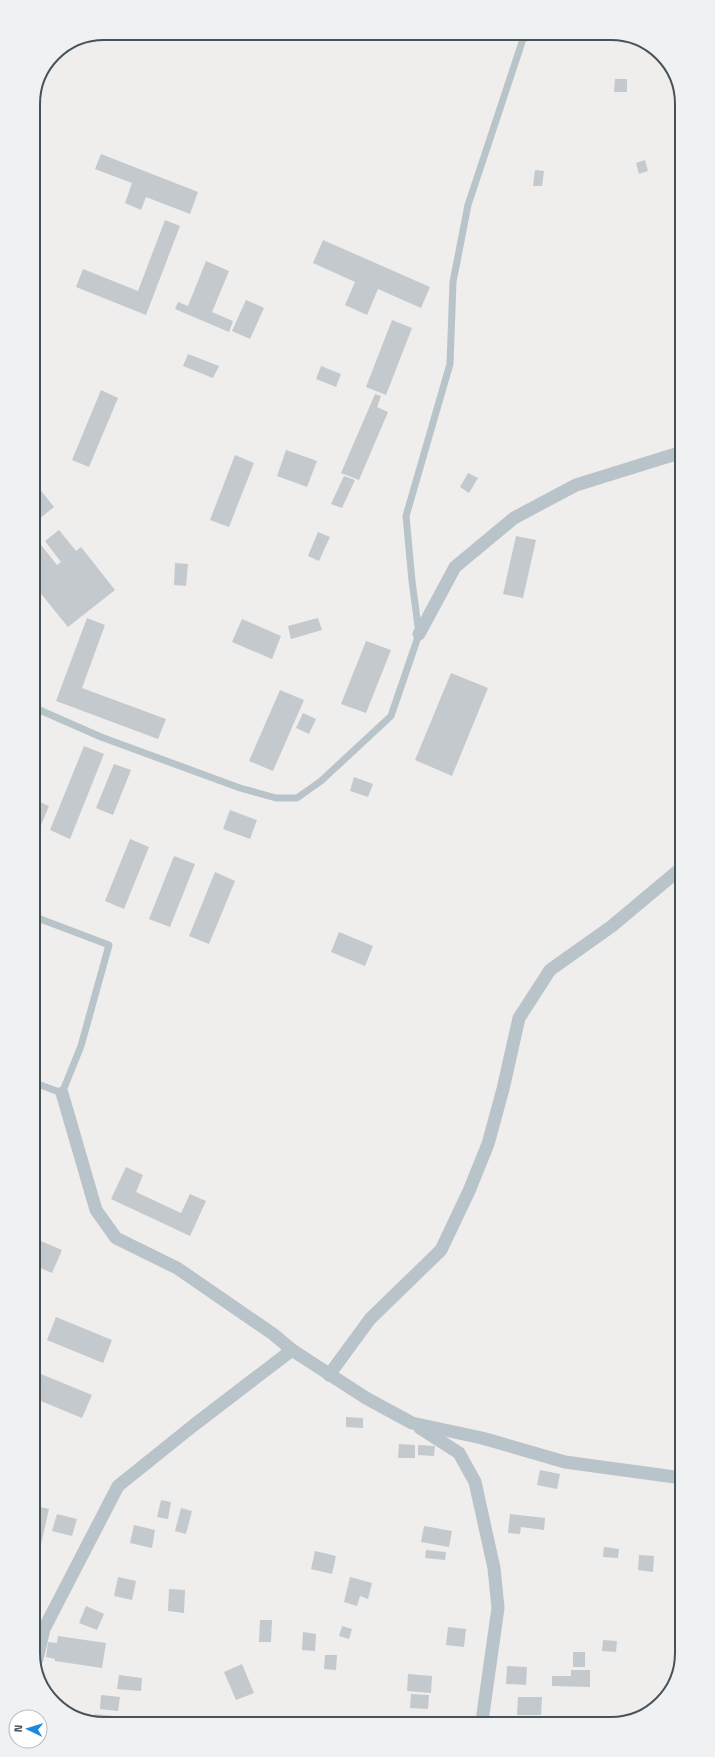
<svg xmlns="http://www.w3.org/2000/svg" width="715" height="1757" font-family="'Titillium Web',sans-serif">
  <rect width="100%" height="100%" fill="#f0eded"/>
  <g fill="#c4c9cd">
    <polygon points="463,33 473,33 472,36"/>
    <polygon points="615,79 627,79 627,92 614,92"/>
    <polygon points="101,154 198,192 190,214 146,197 141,210 125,203 132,183 95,169"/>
    <polygon points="645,160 648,171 639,174 636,163"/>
    <polygon points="535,170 544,171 542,186 533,186"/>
    <polygon points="165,220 180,226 146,315 76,287 83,269 138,291"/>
    <polygon points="323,240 430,287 421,308 378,289 367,315 345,305 355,282 313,263"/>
    <polygon points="206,261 229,271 212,312 233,321 229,332 175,309 178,302 188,306"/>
    <polygon points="246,300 264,308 250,339 232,331"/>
    <polygon points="392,320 412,328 386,395 366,387"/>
    <polygon points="188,354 219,366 213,378 183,366"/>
    <polygon points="321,366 341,374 336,387 316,379"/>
    <polygon points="101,390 118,398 89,467 72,460"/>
    <polygon points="375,394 381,396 377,407 388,412 359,480 341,473"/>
    <polygon points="286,450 317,461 307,487 277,476"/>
    <polygon points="235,455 254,463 229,527 210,520"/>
    <polygon points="34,471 40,479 35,483 54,507 34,523"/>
    <polygon points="468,473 478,478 469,493 460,487"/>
    <polygon points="344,476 355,480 342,508 331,504"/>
    <polygon points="59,530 76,551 81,547 115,590 68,627 34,585 34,536 57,565 61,562 45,541"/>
    <polygon points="318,532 330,537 319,561 308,556"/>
    <polygon points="516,536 536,540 523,598 503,594"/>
    <polygon points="175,563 188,564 186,586 174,585"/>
    <polygon points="87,618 105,625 82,688 166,719 158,739 56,701"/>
    <polygon points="318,618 322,630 291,639 288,626"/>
    <polygon points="242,619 281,636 272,659 232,642"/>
    <polygon points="366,641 391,650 366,713 341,704"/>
    <polygon points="451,673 488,688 452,776 415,760"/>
    <polygon points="280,690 304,700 273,771 249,761"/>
    <polygon points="303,713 316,719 309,734 296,728"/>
    <polygon points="84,746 104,754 70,839 50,830"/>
    <polygon points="114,764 131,770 113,815 96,808"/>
    <polygon points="354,777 373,784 368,797 350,791"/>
    <polygon points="35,800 49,806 41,825 35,823"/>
    <polygon points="230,810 257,820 250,839 223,829"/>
    <polygon points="130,839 149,847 124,909 105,901"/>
    <polygon points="174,856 195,864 170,927 149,919"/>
    <polygon points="215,872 235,881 209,944 189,936"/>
    <polygon points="339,932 373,946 365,966 331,952"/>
    <polygon points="126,1167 143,1175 136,1192 181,1213 190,1194 206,1201 190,1236 111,1199"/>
    <polygon points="36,1239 62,1250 52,1273 36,1266"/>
    <polygon points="56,1317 112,1340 103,1363 47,1340"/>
    <polygon points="36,1372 92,1395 82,1418 36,1399"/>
    <polygon points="346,1417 363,1418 363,1428 346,1427"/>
    <polygon points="399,1444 415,1445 415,1458 398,1458"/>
    <polygon points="418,1445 435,1446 434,1456 418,1455"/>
    <polygon points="540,1470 560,1474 557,1489 537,1485"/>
    <polygon points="161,1500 171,1502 168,1519 157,1517"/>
    <polygon points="36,1506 49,1509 41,1544 36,1543"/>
    <polygon points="181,1508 192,1511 186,1534 175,1531"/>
    <polygon points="57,1514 77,1519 72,1536 52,1531"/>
    <polygon points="510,1514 545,1518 544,1530 521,1527 520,1534 508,1533"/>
    <polygon points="134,1525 155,1530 152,1548 130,1543"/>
    <polygon points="424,1526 452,1531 449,1547 421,1542"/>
    <polygon points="604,1547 619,1549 618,1558 603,1557"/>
    <polygon points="426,1550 446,1552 445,1560 425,1558"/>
    <polygon points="315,1551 336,1556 332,1574 311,1569"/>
    <polygon points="639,1555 654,1556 653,1572 638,1570"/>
    <polygon points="118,1577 136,1581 132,1600 114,1596"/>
    <polygon points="350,1577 372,1583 368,1599 360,1596 357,1606 344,1602"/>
    <polygon points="169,1589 185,1590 184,1613 168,1611"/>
    <polygon points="86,1606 104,1614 97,1630 79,1623"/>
    <polygon points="260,1620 272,1620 271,1642 259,1642"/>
    <polygon points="342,1626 352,1629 349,1639 339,1636"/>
    <polygon points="448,1627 466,1629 464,1647 446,1645"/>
    <polygon points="303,1632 316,1634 315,1651 302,1650"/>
    <polygon points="58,1636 106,1643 102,1668 55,1661 55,1659 46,1657 48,1642 57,1643"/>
    <polygon points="603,1640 617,1641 616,1652 602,1651"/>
    <rect x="573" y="1652" width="12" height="15"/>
    <polygon points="325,1655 337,1655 336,1670 324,1669"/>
    <polygon points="242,1664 254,1693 236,1700 224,1672"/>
    <polygon points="507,1666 527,1667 526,1685 506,1684"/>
    <polygon points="571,1670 590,1670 590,1687 552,1686 552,1676 571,1676"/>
    <polygon points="408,1674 432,1676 431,1693 407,1691"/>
    <polygon points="119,1675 142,1678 141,1691 117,1689"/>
    <polygon points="411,1694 429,1695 428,1709 410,1708"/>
    <polygon points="101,1695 120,1697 118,1711 100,1709"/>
    <polygon points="518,1697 542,1697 541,1715 517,1715"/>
    <polygon points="95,1714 114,1716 114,1724 99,1724 94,1722"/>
    <rect x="507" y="1719" width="22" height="2"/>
    <polygon points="150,1720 174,1722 174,1723 149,1723"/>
  </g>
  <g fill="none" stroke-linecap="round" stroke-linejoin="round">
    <g stroke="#b9c4ca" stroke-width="7">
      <polyline points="35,708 101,737 240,788 276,798 297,798 321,781 391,716 419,634 412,581 406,516 450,364 453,282 468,205 525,33"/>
      <polyline points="35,917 109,945 81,1046 62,1093 35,1083"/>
    </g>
    <g stroke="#b9c4ca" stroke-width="13">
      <polyline points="419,634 455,567 514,518 576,485 679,453"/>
      <polyline points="62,1093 96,1210 116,1238 177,1268 273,1334 292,1350 366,1398 412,1423 482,1438 565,1462 682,1478"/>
      <polyline points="329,1375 370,1319 441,1250 469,1191 488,1144 503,1089 519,1018 550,970 612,926 680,869"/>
      <polyline points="420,1428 459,1453 475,1482 494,1568 498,1608 482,1721"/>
      <polyline points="37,1659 44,1629 118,1486 194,1425 292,1350"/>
    </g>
  </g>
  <path d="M0 0H715V1757H0ZM104 40H611A64 64 0 0 1 675 104V1653A64 64 0 0 1 611 1717H104A64 64 0 0 1 40 1653V104A64 64 0 0 1 104 40Z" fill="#f0f1f2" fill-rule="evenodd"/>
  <path fill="none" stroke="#46535a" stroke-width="2" d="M104 40H611A64 64 0 0 1 675 104V1653A64 64 0 0 1 611 1717H104A64 64 0 0 1 40 1653V104A64 64 0 0 1 104 40Z"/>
  <g transform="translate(28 1729) rotate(274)"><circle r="19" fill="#ffffff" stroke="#b5babd"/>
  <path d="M0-3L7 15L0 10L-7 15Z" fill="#1b88dc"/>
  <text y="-6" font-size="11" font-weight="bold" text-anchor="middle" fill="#46535a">N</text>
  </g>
</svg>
